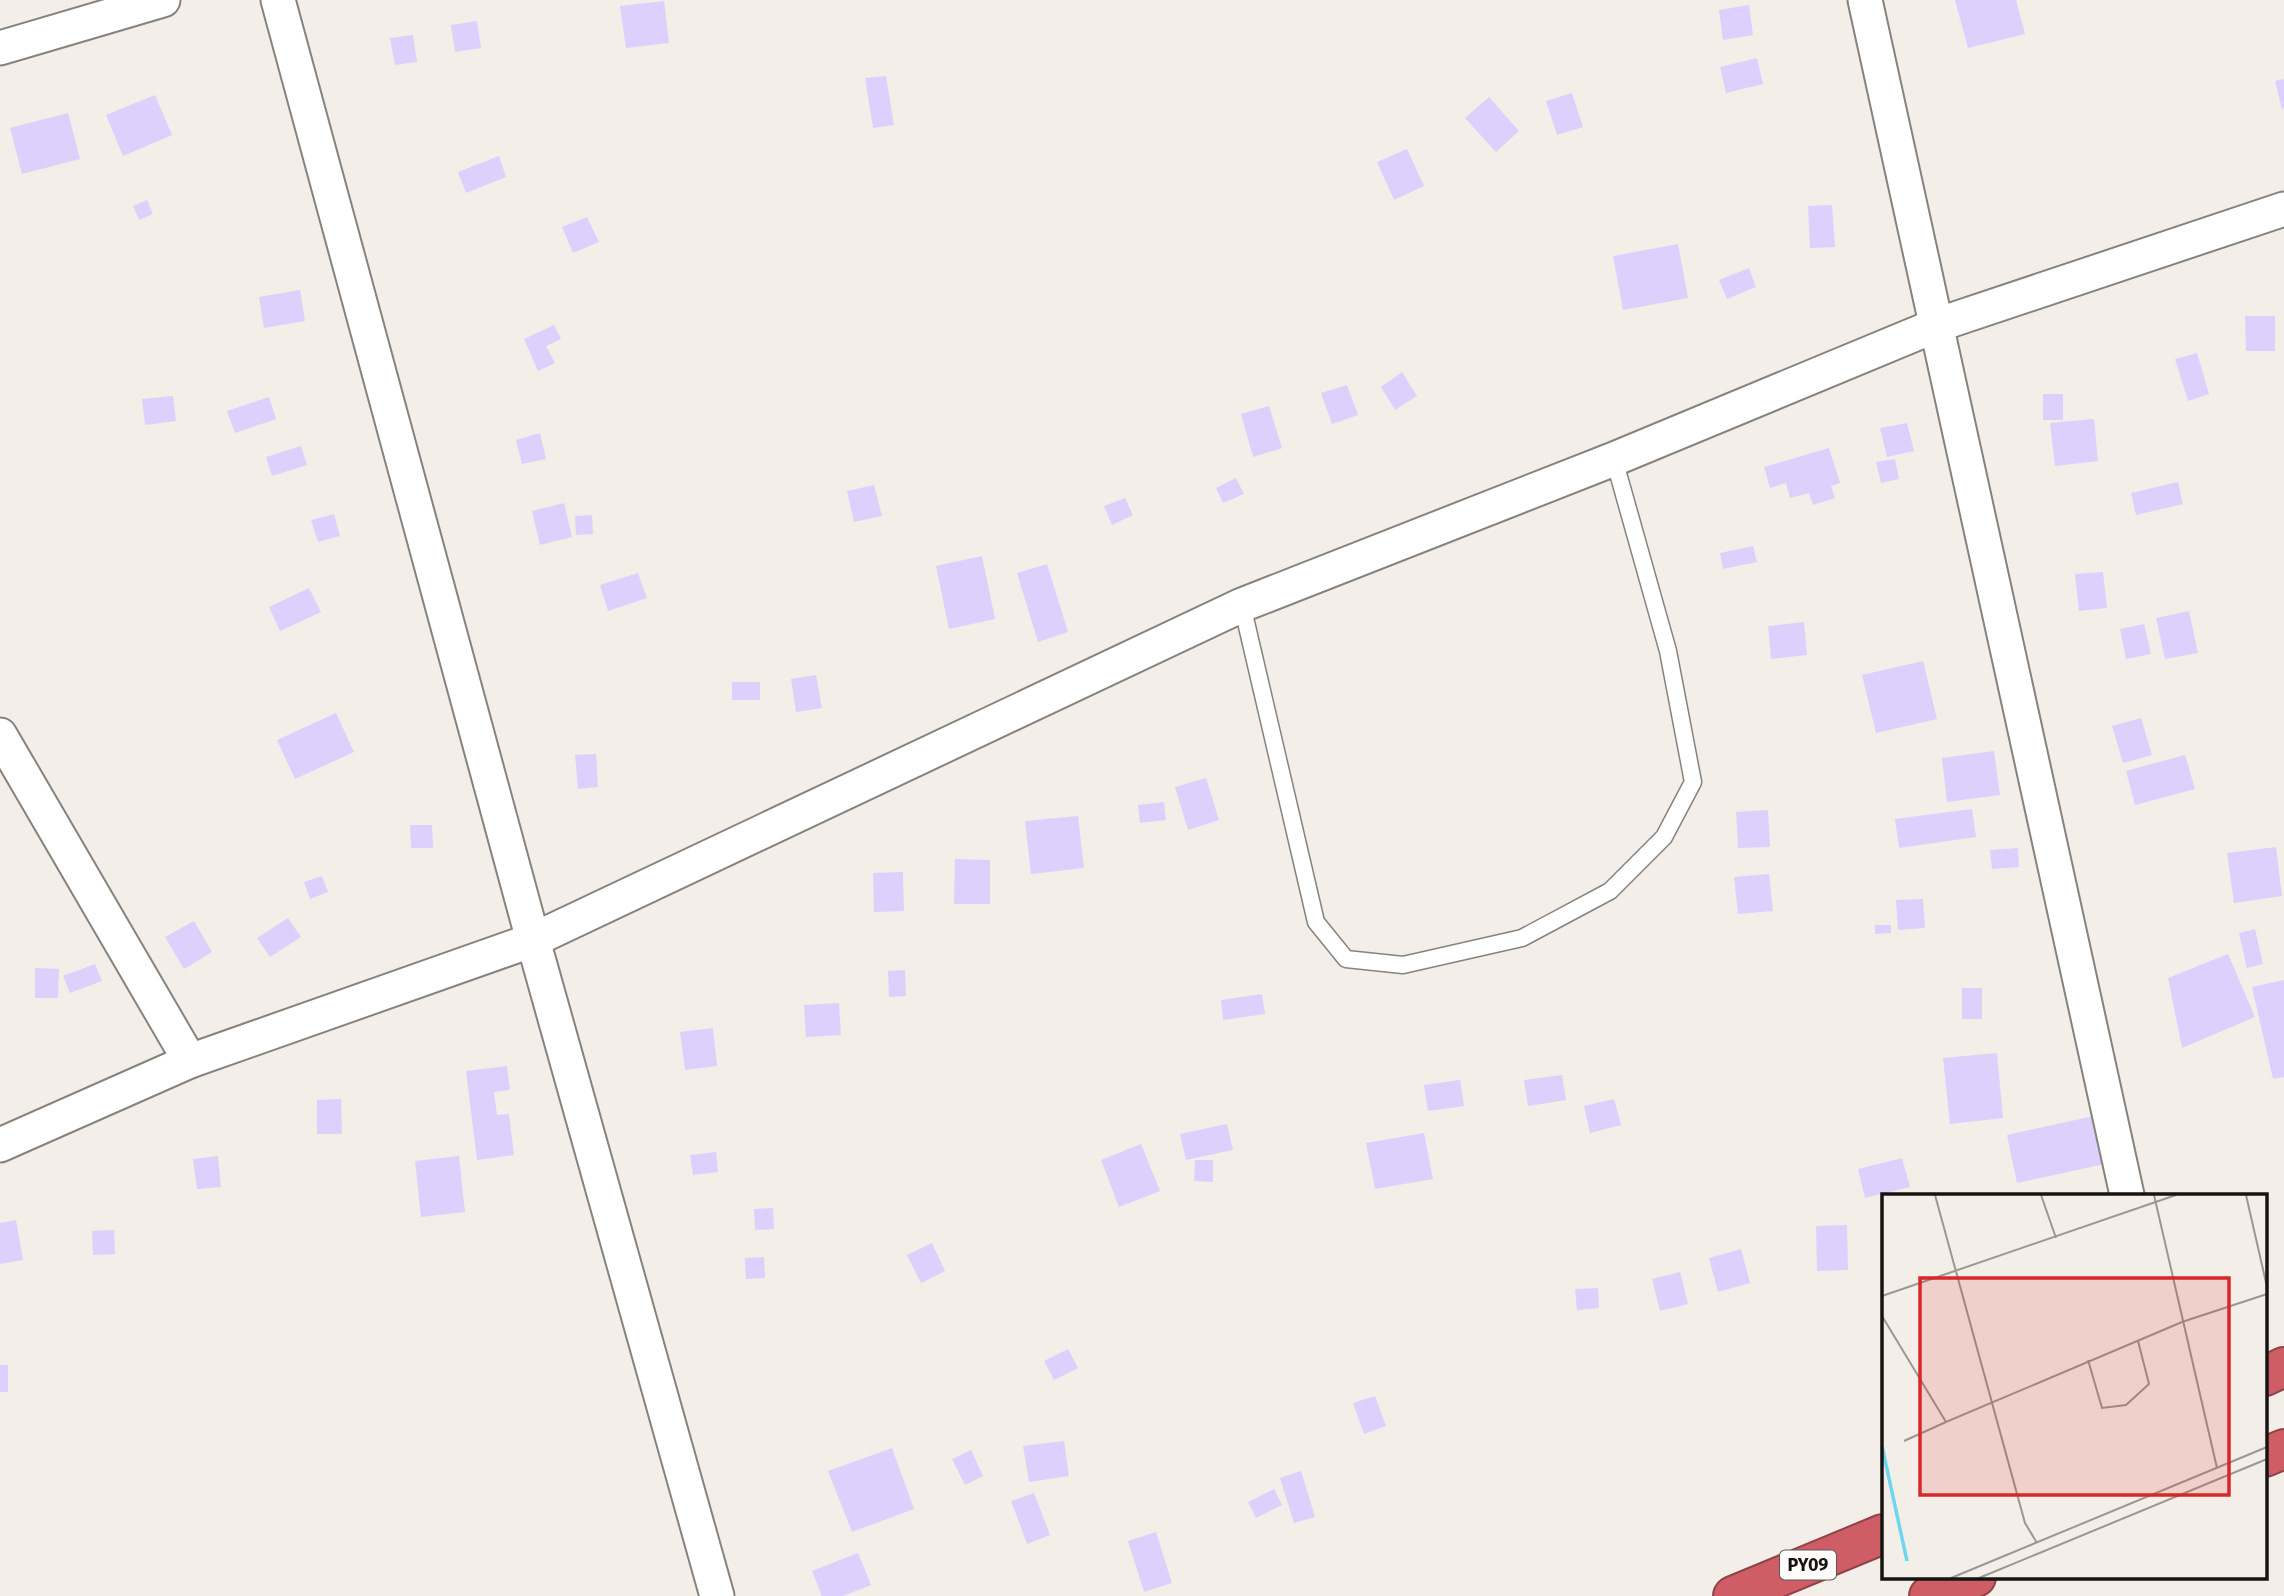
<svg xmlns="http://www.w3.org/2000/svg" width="2284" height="1596" font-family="'Fira Sans',sans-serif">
  <rect width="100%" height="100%" fill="#f4eee8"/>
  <g fill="#ddd0fd">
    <polygon points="1955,0 2016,0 2025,34 1968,48"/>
    <polygon points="664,1 669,43 626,48 620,6"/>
    <polygon points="1749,5 1753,35 1723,40 1719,10"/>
    <polygon points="477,21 481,48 455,52 451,25"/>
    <polygon points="413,35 417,62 395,65 390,38"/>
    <polygon points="1757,58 1763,84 1726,93 1720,67"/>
    <polygon points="886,76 894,125 873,128 865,78"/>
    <polygon points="2284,79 2284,108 2282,109 2275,81"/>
    <polygon points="1572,93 1583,127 1557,135 1546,101"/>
    <polygon points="155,95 172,135 123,156 106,115"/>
    <polygon points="1489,97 1519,131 1496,152 1465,118"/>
    <polygon points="68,113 80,159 22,174 10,128"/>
    <polygon points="1407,149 1424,186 1394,200 1377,162"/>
    <polygon points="499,156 506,177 466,193 458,172"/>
    <polygon points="147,200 153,214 139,220 133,206"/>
    <polygon points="1832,205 1835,247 1810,248 1808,206"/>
    <polygon points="587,217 599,242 573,253 562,227"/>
    <polygon points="1678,244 1688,298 1623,310 1613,256"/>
    <polygon points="1749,268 1756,287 1727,299 1719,280"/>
    <polygon points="300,290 305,321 264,328 259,297"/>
    <polygon points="2245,316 2275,316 2275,351 2246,351"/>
    <polygon points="554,325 561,339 546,346 555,363 538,371 524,339"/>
    <polygon points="2197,353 2209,394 2188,401 2175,359"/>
    <polygon points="1402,372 1417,396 1395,410 1381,387"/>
    <polygon points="1347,385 1358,415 1332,424 1321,393"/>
    <rect x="2043" y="394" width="20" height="26"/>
    <polygon points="173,396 176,421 145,425 142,399"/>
    <polygon points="269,397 276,419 235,433 227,411"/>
    <polygon points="1269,406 1282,448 1253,457 1241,414"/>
    <polygon points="2094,419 2098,461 2055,466 2050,423"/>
    <polygon points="1907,423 1914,451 1887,457 1880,428"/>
    <polygon points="540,433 546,459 522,464 516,440"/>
    <polygon points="301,446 307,465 272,476 266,457"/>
    <polygon points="1829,448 1840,483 1831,486 1835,498 1813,505 1809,493 1790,498 1786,483 1770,488 1764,467"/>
    <polygon points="1895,459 1899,479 1881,483 1876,462"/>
    <polygon points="1236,478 1244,494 1223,503 1216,488"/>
    <polygon points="2178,482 2183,504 2136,515 2131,493"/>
    <polygon points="874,485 882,516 854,522 847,491"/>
    <polygon points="1125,498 1133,515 1112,525 1104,506"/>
    <polygon points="564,503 572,537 540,545 532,511"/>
    <polygon points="334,514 340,536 318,542 311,520"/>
    <polygon points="592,515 593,534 576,535 575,516"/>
    <polygon points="1753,546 1757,562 1723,569 1720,553"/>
    <polygon points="982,556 995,619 949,629 936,566"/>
    <polygon points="1047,564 1068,632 1038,642 1017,573"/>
    <polygon points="2103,572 2107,608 2079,611 2075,574"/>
    <polygon points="638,573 647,598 608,611 600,585"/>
    <polygon points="309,588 321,612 280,631 269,607"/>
    <polygon points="2189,611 2198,653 2165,659 2156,618"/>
    <polygon points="1804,622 1807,655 1771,659 1768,626"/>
    <polygon points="2144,624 2151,654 2126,659 2120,629"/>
    <polygon points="1923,661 1937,719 1876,733 1862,675"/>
    <polygon points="816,675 822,708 796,712 791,679"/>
    <rect x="732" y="682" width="28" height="18"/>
    <polygon points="336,713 354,752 295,779 277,740"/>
    <polygon points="2141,718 2152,755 2123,763 2112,726"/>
    <polygon points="1994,751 2000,795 1947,802 1942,758"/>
    <polygon points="596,754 598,787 578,789 575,755"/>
    <polygon points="2185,755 2195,789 2135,805 2126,771"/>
    <polygon points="1206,778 1219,820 1188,830 1175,787"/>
    <polygon points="1164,802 1166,820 1140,823 1138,805"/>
    <polygon points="1972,809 1976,837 1899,848 1895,819"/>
    <polygon points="1768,810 1770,847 1738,848 1736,812"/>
    <polygon points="1078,816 1084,868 1031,874 1025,821"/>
    <polygon points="410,825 432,825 433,848 411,848"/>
    <polygon points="2276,847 2282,896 2234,903 2227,853"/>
    <polygon points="2018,848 2019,867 1992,869 1990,850"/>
    <polygon points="955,859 990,860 990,904 954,904"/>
    <polygon points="903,872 904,911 874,912 873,873"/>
    <polygon points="1769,874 1773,911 1738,914 1734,877"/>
    <polygon points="322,876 328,892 310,899 304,882"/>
    <polygon points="1923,899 1925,928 1898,930 1896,900"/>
    <polygon points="288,918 301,937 270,957 257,938"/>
    <polygon points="194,921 212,952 184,969 165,937"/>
    <polygon points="1875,925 1891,925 1891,933 1875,934"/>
    <polygon points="2255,929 2263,964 2247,968 2239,933"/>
    <polygon points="2228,954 2255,1017 2182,1048 2168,978"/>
    <polygon points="95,964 102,981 70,993 63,976"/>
    <polygon points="35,968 59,969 58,998 35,998"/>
    <polygon points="905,970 906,996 889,997 888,971"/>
    <polygon points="2284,980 2284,1077 2273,1079 2252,987"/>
    <rect x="1962" y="988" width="20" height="31"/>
    <polygon points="1262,994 1265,1014 1223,1020 1221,1000"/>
    <polygon points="839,1003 841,1035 806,1037 804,1005"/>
    <polygon points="713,1028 717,1066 685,1070 680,1032"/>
    <polygon points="1997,1053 2003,1118 1950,1124 1943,1058"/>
    <polygon points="507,1066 510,1090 494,1092 497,1115 509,1114 514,1155 477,1160 466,1071"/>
    <polygon points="1562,1075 1566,1100 1528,1106 1524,1080"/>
    <polygon points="1460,1080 1464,1106 1428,1111 1424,1085"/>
    <polygon points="341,1099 342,1134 317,1134 317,1100"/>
    <polygon points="1614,1099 1621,1125 1590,1133 1584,1106"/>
    <polygon points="2103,1114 2114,1162 2017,1183 2007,1135"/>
    <polygon points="1227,1124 1233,1150 1186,1160 1180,1134"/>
    <polygon points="1424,1133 1433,1179 1375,1189 1366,1143"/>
    <polygon points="1141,1144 1160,1191 1119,1207 1101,1160"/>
    <polygon points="716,1152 718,1172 693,1175 690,1155"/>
    <polygon points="218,1156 221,1187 197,1189 193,1159"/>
    <polygon points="459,1156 465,1212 421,1217 415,1161"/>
    <polygon points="1902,1158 1910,1187 1865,1198 1858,1169"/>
    <polygon points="1195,1160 1213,1160 1213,1182 1194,1181"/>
    <polygon points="773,1208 774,1229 755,1230 754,1209"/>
    <polygon points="16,1220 23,1260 0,1264 0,1223"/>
    <polygon points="1847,1225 1848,1270 1817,1271 1816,1226"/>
    <polygon points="114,1230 115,1254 93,1255 92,1231"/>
    <polygon points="932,1243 945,1271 921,1283 907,1255"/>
    <polygon points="1741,1249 1750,1283 1718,1292 1709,1258"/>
    <polygon points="764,1257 765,1278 746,1279 745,1258"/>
    <polygon points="1680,1272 1688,1304 1660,1311 1652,1279"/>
    <polygon points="1598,1288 1599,1308 1577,1310 1575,1289"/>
    <polygon points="1068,1349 1078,1368 1054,1380 1044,1361"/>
    <rect x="0" y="1365" width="8" height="27"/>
    <polygon points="1375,1396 1386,1426 1364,1434 1353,1403"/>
    <polygon points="1064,1441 1069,1476 1029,1482 1023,1446"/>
    <polygon points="892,1448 914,1509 852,1532 828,1471"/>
    <polygon points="971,1450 983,1476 965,1485 952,1459"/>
    <polygon points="1301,1471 1315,1517 1294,1523 1280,1478"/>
    <polygon points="1274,1489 1282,1505 1256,1518 1248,1502"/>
    <polygon points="1034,1493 1050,1535 1027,1544 1011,1501"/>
    <polygon points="1156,1532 1172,1583 1144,1592 1128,1541"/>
    <polygon points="858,1553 871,1585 843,1596 822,1596 812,1571"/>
  </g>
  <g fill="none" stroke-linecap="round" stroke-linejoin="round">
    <g stroke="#87827d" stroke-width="19">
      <polyline id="lane" points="1242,605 1316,922 1346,959 1403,965 1522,938 1610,891 1664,837 1693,782 1668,651 1614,459"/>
    </g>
    <g stroke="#87827d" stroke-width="37">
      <g id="street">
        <polyline points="278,0 533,940 717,1596"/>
        <polyline points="1865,0 2127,1195"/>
        <polyline points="0,48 163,0"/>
        <polyline points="0,735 190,1061 533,940 1242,605 1614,459 1937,325 2284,209"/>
        <polyline points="0,1145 190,1061"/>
      </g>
    </g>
    <g stroke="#8e4349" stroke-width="42">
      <g id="highway">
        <polyline points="2265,1376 2284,1367"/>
        <polyline points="2265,1457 2284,1449"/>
        <polyline points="1733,1596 1883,1534"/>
        <polyline points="1929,1596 1976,1577"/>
      </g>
    </g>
    <use href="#lane" stroke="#fff" stroke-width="16"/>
    <use href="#street" stroke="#fff" stroke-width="33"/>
    <use href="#highway" stroke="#cf5d66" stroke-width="38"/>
  </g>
  <g text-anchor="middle" stroke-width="6" stroke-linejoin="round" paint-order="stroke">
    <rect fill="#fefcfa" stroke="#5c5a58" stroke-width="2" x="1780" y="1550.5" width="56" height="29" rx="5"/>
    <g font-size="18" font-weight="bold" fill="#161412">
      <text x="1808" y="1571">PY09</text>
    </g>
  </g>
  <g transform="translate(1882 1194)">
    <rect width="385" height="385" fill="#f4eee8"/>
    <path fill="none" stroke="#6bd7f1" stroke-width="3.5" d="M0 252 25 367"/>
    <path fill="none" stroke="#9b9792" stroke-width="2" d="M53 1 143 329 155 349M159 1 174 44M272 1 335 274M364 1 385 93M0 102 294 1M0 122 64 228 300 128 385 100M206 166 220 214 244 211 267 190 256 147M22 247 64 228M69 384 385 253M97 384 385 265"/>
    <path fill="#d62828" fill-opacity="0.15" stroke="#d62828" stroke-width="3.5" d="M38 84H347V301H38Z"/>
    <rect width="385" height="385" fill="none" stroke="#161412" stroke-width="3.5"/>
  </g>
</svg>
